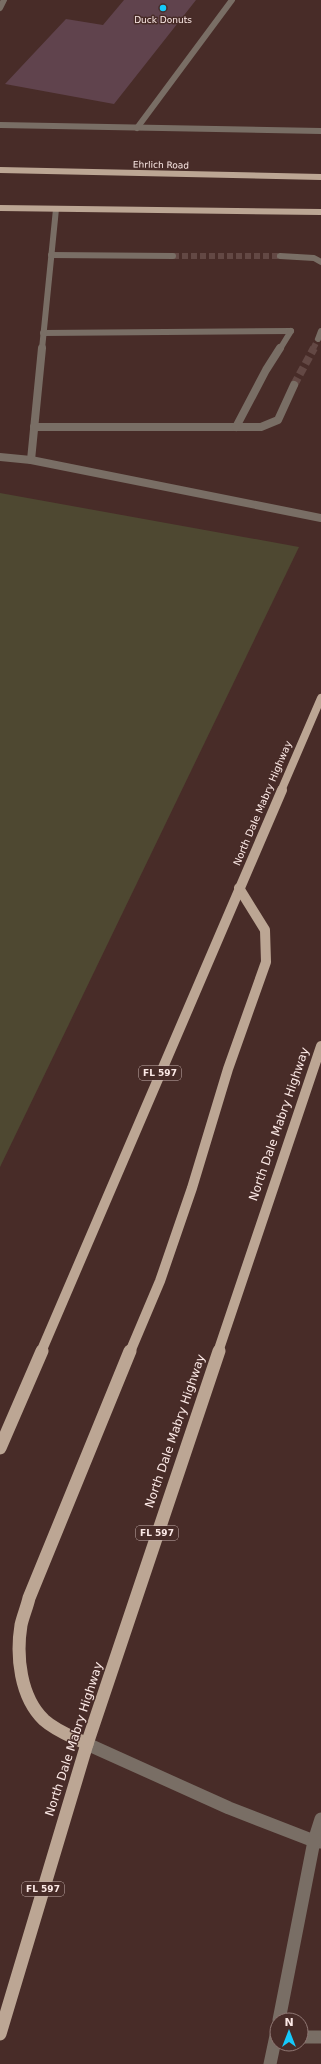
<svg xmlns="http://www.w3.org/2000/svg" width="321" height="2064" font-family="'DejaVu Sans',sans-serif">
  <rect width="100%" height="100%" fill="#482c28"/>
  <polygon fill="#4e4831" points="0,493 299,547 0,1167"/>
  <polygon fill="#60434d" points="124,0 196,0 114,104 5,84 66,19 103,25"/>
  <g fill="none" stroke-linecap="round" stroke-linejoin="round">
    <g stroke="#634844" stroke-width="6" stroke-dasharray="6 3" stroke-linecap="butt">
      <polyline points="173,256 280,256"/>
      <polyline points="313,349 318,339"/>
    </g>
    <polyline stroke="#634844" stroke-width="8" stroke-dasharray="8 4" stroke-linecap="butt" points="294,385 314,348"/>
    <g stroke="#796e65" stroke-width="6">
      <polyline points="0,8 4,0"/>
      <polyline points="0,125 321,131"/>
      <polyline points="137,128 232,0"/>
      <polyline points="51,255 173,256"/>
      <polyline points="280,256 314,258 321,262"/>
      <polyline points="43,333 291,331"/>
      <polyline points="318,339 321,331"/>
      <polyline points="42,349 56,209"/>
      <polyline points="280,349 291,331"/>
    </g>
    <g stroke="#796e65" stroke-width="8">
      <polyline points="42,348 31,460 321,518"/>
      <polyline points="34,427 261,427 278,420 294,385"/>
      <polyline points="236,427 266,370 280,348"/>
      <polyline points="0,457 31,460"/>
    </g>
    <g stroke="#796e65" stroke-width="13">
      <polyline points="87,1744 229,1808 314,1841 321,1842"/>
      <polyline points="279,2020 314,1841 321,1819"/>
      <polyline points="301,2037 321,2037"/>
      <polyline points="270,2064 277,2031"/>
    </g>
    <g stroke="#bca694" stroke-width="6">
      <polyline points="0,170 321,177"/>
      <polyline points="0,208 321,212"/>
    </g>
    <polyline stroke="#bca694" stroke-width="8" points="281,791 321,698"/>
    <g stroke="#bca694" stroke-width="10">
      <polyline points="41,1352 282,790"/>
      <polyline points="130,1352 160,1281 192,1188 228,1069 266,962 265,930 239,888"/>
      <polyline points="218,1352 321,1046"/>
    </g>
    <g stroke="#bca694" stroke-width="13">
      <polyline points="0,1448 42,1351"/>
      <path d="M87 1744C73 1737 56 1731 44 1720 20 1697 16 1656 21 1625 23 1616 27 1607 29 1598L130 1351"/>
      <polyline points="0,2034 87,1744 219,1351"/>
    </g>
  </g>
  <circle fill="#16cafb" stroke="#482c28" stroke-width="1.5" cx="163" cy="8" r="4"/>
  <g text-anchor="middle" stroke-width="3" stroke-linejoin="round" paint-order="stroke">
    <g font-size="9" fill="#fce9e6" stroke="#482c28">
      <text x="163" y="23">Duck Donuts</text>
    </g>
    <g font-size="9" fill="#fce9e6" stroke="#482c28">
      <text transform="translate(161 165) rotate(1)" y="3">Ehrlich Road</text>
    </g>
    <g fill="#482c28" stroke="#c6b0ad" stroke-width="1">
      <rect x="139" y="1066" width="42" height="14" rx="3"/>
      <rect x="136" y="1526" width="42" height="14" rx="3"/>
      <rect x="22" y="1882" width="42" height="14" rx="3"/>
    </g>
    <g font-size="9" font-weight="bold" fill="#fce9e6">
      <text x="160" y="1076">FL 597</text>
      <text x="157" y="1536">FL 597</text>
      <text x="43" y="1892">FL 597</text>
    </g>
    <g font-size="10" fill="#fce9e6" stroke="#482c28">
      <text transform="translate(262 803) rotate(-67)" y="4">North Dale Mabry Highway</text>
    </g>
    <g font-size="12" fill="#fce9e6" stroke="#482c28">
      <text transform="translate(279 1124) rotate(-71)" y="4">North Dale Mabry Highway</text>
      <text transform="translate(175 1431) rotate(-71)" y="4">North Dale Mabry Highway</text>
      <text transform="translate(74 1739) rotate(-72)" y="4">North Dale Mabry Highway</text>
    </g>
  </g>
  <g transform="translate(289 2032)"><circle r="19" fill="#482c28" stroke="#907874"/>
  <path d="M0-3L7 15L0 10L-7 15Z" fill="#16cafb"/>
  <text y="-6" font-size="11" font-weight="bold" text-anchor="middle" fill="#fce9e6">N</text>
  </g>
</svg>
